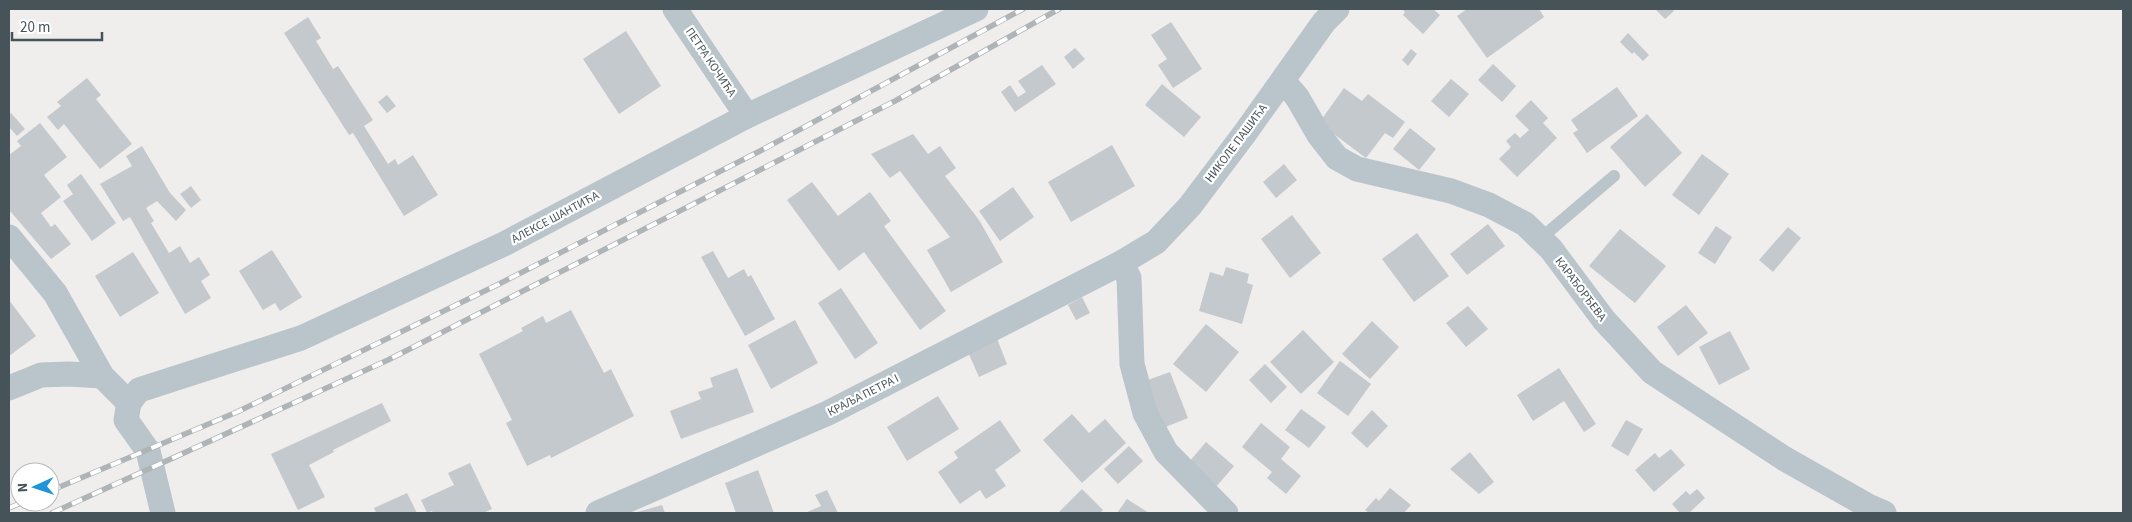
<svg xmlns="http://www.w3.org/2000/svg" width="2132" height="522" font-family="'Source Sans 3',sans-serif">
  <rect width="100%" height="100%" fill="#f0eded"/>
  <g fill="#c4c9cd">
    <polygon points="1402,9 1433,9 1440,15 1423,34 1403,15 1405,12"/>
    <polygon points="1467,9 1539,9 1544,17 1487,58 1457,16"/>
    <polygon points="1655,9 1672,9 1674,11 1665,19"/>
    <polygon points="308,17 321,38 316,41 333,69 338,66 373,120 364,126 388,164 395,159 398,165 413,155 438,195 404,216 353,133 349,135 284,33"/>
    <polygon points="1171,22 1202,69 1173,88 1158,65 1167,59 1151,35"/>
    <polygon points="626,31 661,86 619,114 583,59"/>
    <polygon points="1628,33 1649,55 1643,61 1634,52 1632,54 1620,42"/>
    <polygon points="1075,48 1085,59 1073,69 1064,57"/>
    <polygon points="1411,49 1417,54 1408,66 1402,60"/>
    <polygon points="1493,64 1516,86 1502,102 1478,80"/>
    <polygon points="1042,65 1056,84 1015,112 1001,92 1010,85 1018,97 1026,92 1018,81"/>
    <polygon points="87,78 101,95 96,99 132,144 100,169 64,124 58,130 47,117 61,106 57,102"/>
    <polygon points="1451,79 1469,94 1449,117 1431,101"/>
    <polygon points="1162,84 1201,117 1184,137 1145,105"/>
    <polygon points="1617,87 1638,116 1587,153 1573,133 1578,130 1571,120"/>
    <polygon points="1344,88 1362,101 1368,94 1405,122 1393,138 1385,133 1366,158 1319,123"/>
    <polygon points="387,95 396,106 387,113 378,102"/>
    <polygon points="1531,100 1548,118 1543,123 1557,138 1517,177 1499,159 1511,147 1506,141 1515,133 1520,138 1529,130 1515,116"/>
    <polygon points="11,113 25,129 17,136 9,127 9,115"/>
    <polygon points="1647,114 1682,153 1645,187 1610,147"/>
    <polygon points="40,123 67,157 44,175 61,197 41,213 51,227 55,224 71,244 51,259 11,212 9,213 9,155 21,146 17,141"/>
    <polygon points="1410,128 1436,149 1419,170 1393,149"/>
    <polygon points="913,134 928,154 940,146 956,168 945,176 979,220 1003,262 951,292 927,250 950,237 900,171 890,178 871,154"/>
    <polygon points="1112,145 1135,186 1071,222 1048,182"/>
    <polygon points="142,146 170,193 186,210 176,221 157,201 146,208 154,221 151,223 169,253 180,246 190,263 199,257 210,275 201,281 211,298 185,314 130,217 123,221 100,184 132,166 126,156"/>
    <polygon points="1702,154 1729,174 1699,215 1672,195"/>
    <polygon points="1284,164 1297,180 1276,198 1263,182"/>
    <polygon points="81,174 116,223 92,241 63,201 73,194 67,185"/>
    <polygon points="812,182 838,216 870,192 891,221 884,226 946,311 920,330 864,252 839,271 787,200"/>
    <polygon points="191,186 201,200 191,208 180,194"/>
    <polygon points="1013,187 1034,217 1000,241 979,211"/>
    <polygon points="1292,215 1321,253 1290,278 1261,239"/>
    <polygon points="1488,224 1505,246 1467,275 1450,254"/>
    <polygon points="1716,226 1732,237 1715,264 1698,253"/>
    <polygon points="1788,227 1801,238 1773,272 1759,260"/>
    <polygon points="1620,229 1666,266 1635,303 1589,266"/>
    <polygon points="1417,233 1449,276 1414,302 1382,259"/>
    <polygon points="272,250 302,297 280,311 275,303 263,310 239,271"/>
    <polygon points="713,251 728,278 744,269 748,277 751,275 775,319 745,336 701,257"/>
    <polygon points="133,252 159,293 120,317 95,276"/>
    <polygon points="1226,267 1249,274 1247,283 1253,285 1242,324 1199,311 1210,272 1223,276"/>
    <polygon points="841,288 878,343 855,359 818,303"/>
    <polygon points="1082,297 1090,313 1076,320 1068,305"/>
    <polygon points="9,300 36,336 9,356"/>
    <polygon points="1686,305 1708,333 1678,356 1657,327"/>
    <polygon points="1468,306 1488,329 1466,347 1446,323"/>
    <polygon points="571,310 604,373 611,369 634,416 551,458 550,455 527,466 506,423 512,420 479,354 523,331 521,328 543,316 546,323"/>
    <polygon points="795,320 818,363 771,389 748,345"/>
    <polygon points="1372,321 1399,347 1370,379 1342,354"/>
    <polygon points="1206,324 1239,352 1206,392 1173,364"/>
    <polygon points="1303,330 1334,362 1301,394 1270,362"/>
    <polygon points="1730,331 1750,369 1719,385 1699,347"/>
    <polygon points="996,336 1007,364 979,377 967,350"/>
    <polygon points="1340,361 1371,384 1348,416 1317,393"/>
    <polygon points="1265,364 1287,387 1271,403 1249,380"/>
    <polygon points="737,368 754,412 681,439 670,411 701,399 698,392 713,387 710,378"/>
    <polygon points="1559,368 1596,424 1584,432 1564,401 1533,421 1517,395"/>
    <polygon points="1170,372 1188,418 1163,428 1145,381"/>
    <polygon points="938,396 959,429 907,461 887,427"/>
    <polygon points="382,403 391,421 333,450 334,452 309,465 325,497 298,510 271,454"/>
    <polygon points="1301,409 1326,427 1309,448 1285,430"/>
    <polygon points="1372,410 1388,426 1367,448 1351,433"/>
    <polygon points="1072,414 1089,433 1105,419 1126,443 1082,483 1043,440"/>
    <polygon points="1000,420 1021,451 995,470 1006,486 986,499 980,490 960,504 938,472 958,458 954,452"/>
    <polygon points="1626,420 1643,429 1628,456 1611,446"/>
    <polygon points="1261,423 1290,447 1281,459 1301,476 1286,494 1267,478 1272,472 1242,447"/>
    <polygon points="1206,442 1234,466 1216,487 1189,462"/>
    <polygon points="1129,446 1143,461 1118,484 1104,469"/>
    <polygon points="1671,449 1685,465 1654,492 1635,470 1655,453 1659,458"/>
    <polygon points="1470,452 1494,482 1479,494 1450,469"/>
    <polygon points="470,463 492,509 483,513 433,513 432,511 427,513 421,500 454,485 448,473"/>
    <polygon points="758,470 774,513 736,513 725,483"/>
    <polygon points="1390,488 1411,505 1404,513 1369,513 1365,510 1376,498 1379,501"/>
    <polygon points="1082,489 1103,510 1100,513 1058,513"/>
    <polygon points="1697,489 1705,498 1689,513 1680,513 1672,504 1686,491 1690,495"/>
    <polygon points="827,490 838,513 805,513 821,506 815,495"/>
    <polygon points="407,493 417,513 376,513 374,508"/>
    <polygon points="1127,499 1149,513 1117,513"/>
    <polygon points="662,505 665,513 634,513"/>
  </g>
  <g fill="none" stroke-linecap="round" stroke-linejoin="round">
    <polyline stroke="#b9c5ca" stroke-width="12" points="1540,239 1614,176"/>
    <g stroke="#b9c5ca" stroke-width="25">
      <polyline points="675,9 747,116"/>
      <polyline points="1283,81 1297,97 1319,135 1337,158 1357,169 1451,191 1489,205 1525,224 1551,249 1604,320 1652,372 1785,459 1868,506 1884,513"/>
      <polyline points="9,237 55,293 102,376 129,403"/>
      <polyline points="1121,263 1129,278 1132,364 1145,413 1166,452 1226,513"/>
      <polyline points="9,388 41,375 69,374 102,376"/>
      <polyline points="163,513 148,451 126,420 129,403 139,390 301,338 504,244 747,116 976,9"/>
      <polyline points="598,513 828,413 1121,263 1156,242 1190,206 1245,133 1324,22 1337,9"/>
    </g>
    <g stroke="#afb4b7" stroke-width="5.5">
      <g id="rail">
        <polyline points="50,491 237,412 499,284 760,151 1023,9"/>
        <polyline points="9,508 23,502"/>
        <polyline points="52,513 388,360 895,101 1059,9"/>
      </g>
    </g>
    <use href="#rail" stroke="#fff" stroke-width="4" stroke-dasharray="11" stroke-linecap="butt"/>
  </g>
  <g text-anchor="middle" stroke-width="4.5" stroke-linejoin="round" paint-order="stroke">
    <g font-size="12" fill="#46545a" stroke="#fff">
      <text transform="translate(711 62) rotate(56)" y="4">ПЕТРА КОЧИЋА</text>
      <text transform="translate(1236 143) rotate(-53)" y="4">НИКОЛЕ ПАШИЋА</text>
      <text transform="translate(555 217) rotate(-28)" y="4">АЛЕКСЕ ШАНТИЋА</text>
      <text transform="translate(1581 289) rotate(53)" y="4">КАРАЂОРЂЕВА</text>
      <text transform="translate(863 395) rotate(-27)" y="4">КРАЉА ПЕТРА I</text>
    </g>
  </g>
  <rect width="2132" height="522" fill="none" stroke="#46545a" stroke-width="20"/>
  <g transform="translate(35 487) rotate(267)"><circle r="24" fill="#ffffff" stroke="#b5bbbd"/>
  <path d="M0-4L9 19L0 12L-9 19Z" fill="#1e94d9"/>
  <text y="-8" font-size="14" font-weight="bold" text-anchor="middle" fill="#46545a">N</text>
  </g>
  <path d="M12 32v8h90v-8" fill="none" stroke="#46545a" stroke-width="2.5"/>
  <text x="20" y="32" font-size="15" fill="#46545a" stroke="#ffffff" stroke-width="4" paint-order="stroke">20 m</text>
</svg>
